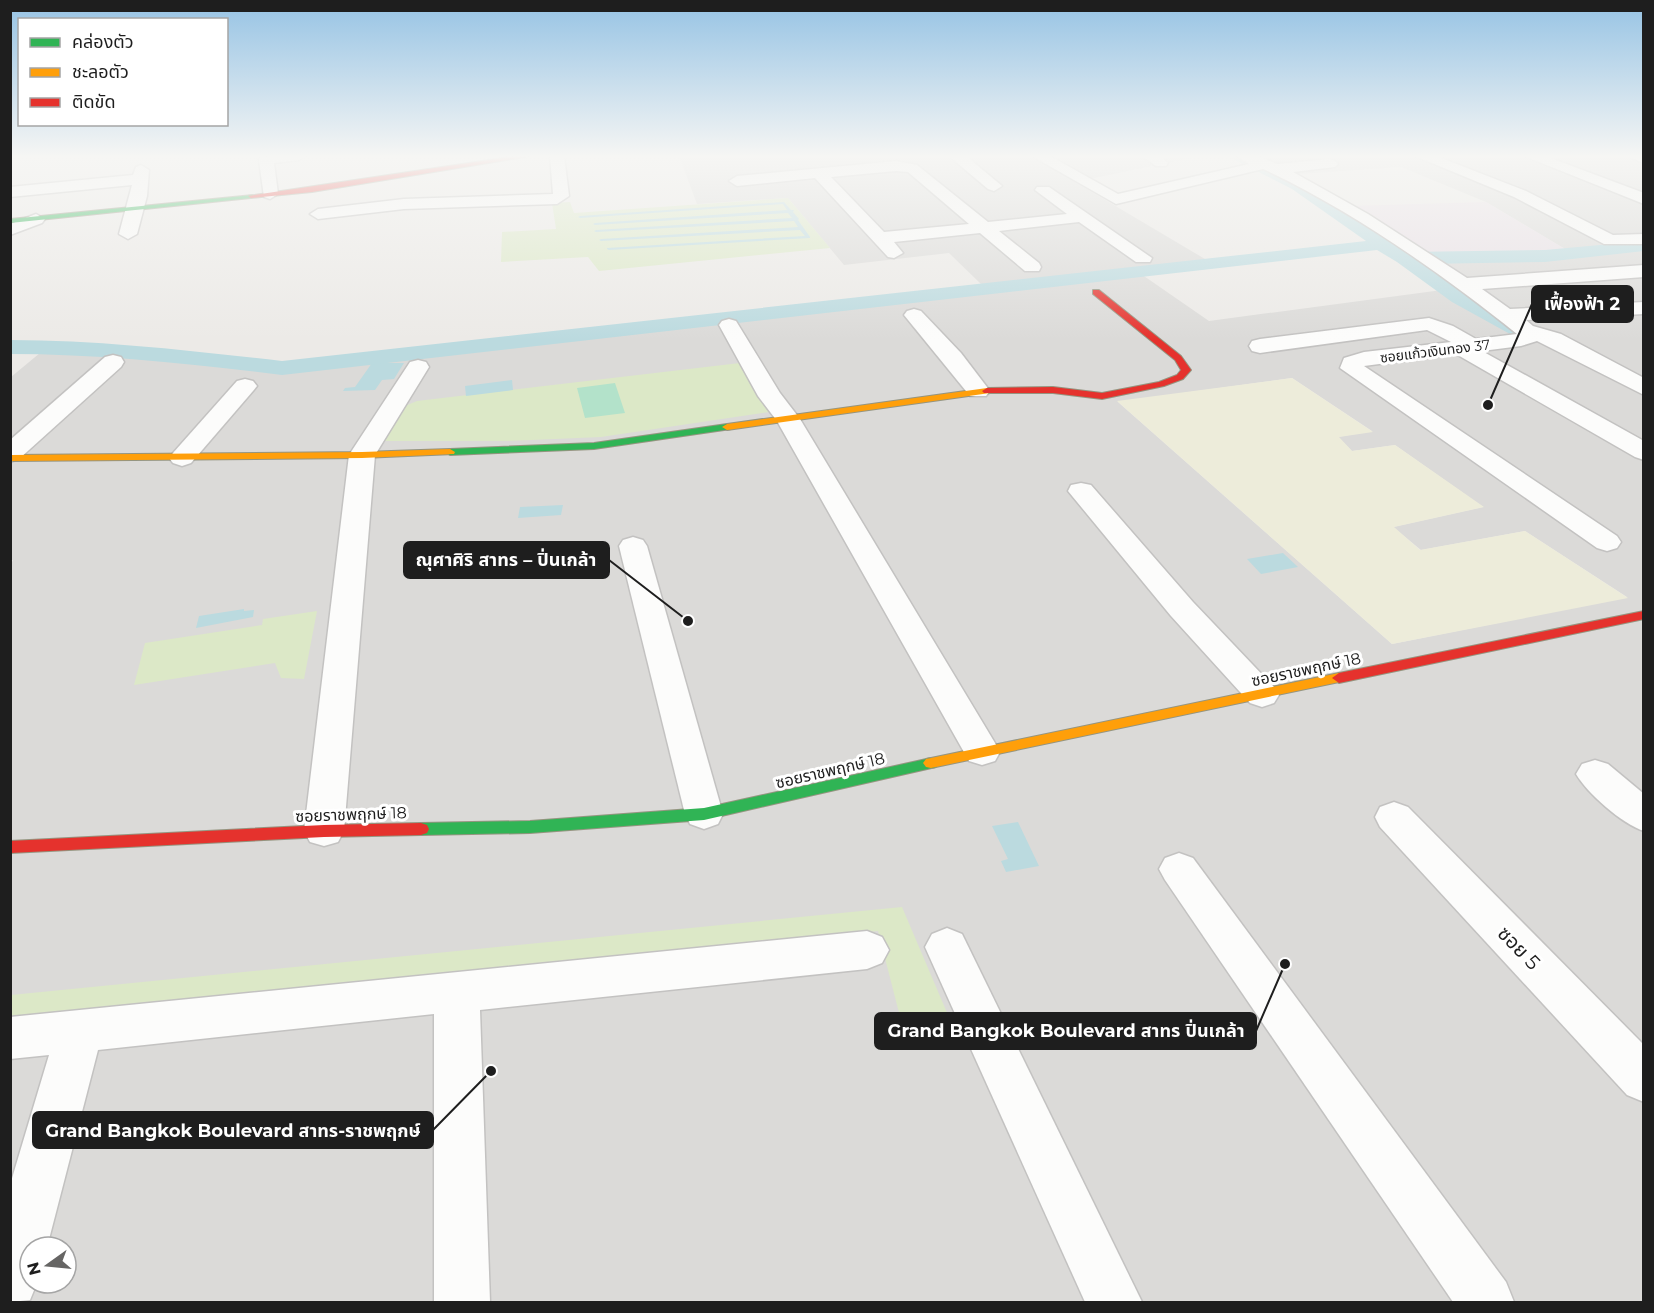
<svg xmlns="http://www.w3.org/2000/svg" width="1654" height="1313" font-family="Montserrat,'Noto Sans Thai',sans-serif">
  <rect width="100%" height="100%" fill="#eceae7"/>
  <g fill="#dbdad8" fill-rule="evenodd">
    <polygon points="679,156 1200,156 1075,182 1210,262 982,285 949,253 844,265 788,198 697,204"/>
    <polygon points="1252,156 1643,156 1643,245 1570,252 1486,202 1401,167 1299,174"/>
    <path d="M1643 248V1302H11L10 566 13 560H10L11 377 46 348 182 359 274 371 1141 274 1209 321 1442 290 1399 261 1567 256ZM1292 378 1372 431 1338 437 1352 451 1395 445 1483 507 1393 527 1421 550 1525 531 1627 597 1392 644 1118 402ZM30 1247H66V1283H30Z"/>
  </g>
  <polygon fill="#e9e0e6" points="1486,202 1570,252 1430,256 1350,206"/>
  <polygon fill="#edecda" points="1292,378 1373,432 1339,437 1352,451 1395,445 1484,507 1394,527 1420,550 1525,531 1628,598 1392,644 1117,401"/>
  <g fill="#dce8c7">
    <polygon points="788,198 830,248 599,271 588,257 501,262 502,232 556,229 552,203 570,202 574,213"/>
    <polygon points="740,363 769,412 601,437 508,441 384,441 405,406 417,401"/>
    <polygon points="317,611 304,679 281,678 275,663 134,685 145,643 262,625 263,619"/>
    <polygon points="902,907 951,1022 906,1040 878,931 11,1022 11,995"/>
  </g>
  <polygon fill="#b3e2ca" points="615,383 625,413 585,418 577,388"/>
  <g fill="#bbdadf">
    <polygon points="372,363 404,363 394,379 382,380 375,390 343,391 345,388 355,387"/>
    <polygon points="512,380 513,390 466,396 465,386"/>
    <polygon points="563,505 561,515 518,518 520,507"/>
    <polygon points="1283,553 1298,567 1261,574 1247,559"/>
    <polygon points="244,609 244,611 254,610 253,617 196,628 199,616"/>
    <polygon points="1018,822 1039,866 1006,872 1001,861 1008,859 992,826"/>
  </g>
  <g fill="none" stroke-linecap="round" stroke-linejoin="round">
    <polygon fill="#bbdadf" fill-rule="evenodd" points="784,202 791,210 794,210 793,212 799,219 798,220 810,237 810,238 609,250 607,249 607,248 805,236 800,230 601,241 599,240 601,239 798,227 794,221 596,232 594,231 596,230 792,218 788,213 595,225 593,224 595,223 787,210 783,204 580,218 578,217 580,216"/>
    <path fill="#bbdadf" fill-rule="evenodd" d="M1227 156H1247L1304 183 1408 252 1545 250 1644 241V251L1545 262 1424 264 1466 294 1517 324 1521 328 1517 332 1510 334 1452 302 1397 262 1377 250 282 375C192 364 101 354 10 354V340C101 340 192 351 282 361L1366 241 1292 189Z"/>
    <g stroke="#c3c2c1" stroke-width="3">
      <g id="street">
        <polygon points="306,156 299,160 274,163 278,194 270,199 264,197 259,160 261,157"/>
        <polygon points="550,156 564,156 569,196 557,204 404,209 318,219 310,214 318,209 404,199 553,194"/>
        <polygon points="949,156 966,156 1002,186 994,191 988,189"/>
        <path d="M1032 156H1050L1118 194 1249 164 1237 156H1258L1277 164 1330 159 1335 161 1338 164 1335 167 1293 172 1368 214 1467 278 1644 265V277L1482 289 1510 309 1644 302V314L1526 320 1533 326 1561 334 1644 378V395L1537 341 1521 346 1482 351 1644 441V460L1635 457 1456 354 1364 366 1617 536 1621 542 1617 548 1607 551 1597 548 1340 368 1344 358 1364 352 1451 342 1427 330 1260 353 1252 351 1249 346 1252 341 1260 339 1429 318 1453 326 1476 339 1517 334C1441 273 1351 210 1263 169L1116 204Z"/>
        <polygon points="1142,156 1160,156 1168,163 1166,166 1156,166"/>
        <polygon points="1415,156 1436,156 1526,191 1613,235 1644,234 1644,244 1604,244 1514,197"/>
        <polygon points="1524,156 1545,156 1644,193 1644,204"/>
        <polygon points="1627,156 1644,156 1644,163"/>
        <path d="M896 161 917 165 988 222 1067 214 1035 190 1037 187H1049L1152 258 1150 262H1136L1079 222 999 231 1039 263 1041 267 1039 271H1025L980 233 894 242 903 253 894 258 888 257 815 178 737 186 729 181 737 176ZM896 171 908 172 969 224 884 232 831 177Z"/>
        <polygon points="141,165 149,170 147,196 137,234 128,239 119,234 132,185 10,197 10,187 133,175 136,167"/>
        <polygon points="36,214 45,219 42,223 10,235 10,224"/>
        <polygon points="914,309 921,311 961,353 990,391 986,396 970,396 904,315 907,311"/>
        <polygon points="729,319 736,321 780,393 800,419 995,743 1000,752 995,761 982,765 969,761 777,421 758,396 719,325 722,321"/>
        <polygon points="113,355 121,357 124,362 121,367 19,459 10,462 10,440 105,357"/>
        <polygon points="418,360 426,362 429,367 375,455 344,831 338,842 324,846 310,842 304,831 349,455 410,362"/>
        <polygon points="245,379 253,381 257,386 253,391 191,463 182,466 173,463 169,458 173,453 237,381"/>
        <polygon points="1081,483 1091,485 1193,602 1274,687 1279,695 1274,703 1262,707 1250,703 1171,616 1068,491 1071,485"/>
        <polygon points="633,537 643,540 647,546 723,814 718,824 704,829 690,824 685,814 619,546 623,540"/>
        <path d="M1595 760 1608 764 1644 794V831C1622 824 1587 793 1576 774L1582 764Z"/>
        <polygon points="1394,802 1408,807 1644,1045 1644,1102 1627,1095 1380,827 1375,817 1380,807"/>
        <polygon points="1179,853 1193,858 1506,1282 1514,1302 1453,1302 1165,880 1159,869 1165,858"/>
        <polygon points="947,928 962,934 1142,1302 1085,1302 925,947 932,934"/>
        <polygon points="867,931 882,937 889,950 882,963 867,969 480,1010 490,1302 434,1302 434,1014 98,1050 47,1247 30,1247 30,1283 37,1283 30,1300 10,1302 10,1185 49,1055 10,1059 10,1017"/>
      </g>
    </g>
    <g stroke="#959580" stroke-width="2">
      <g id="fast">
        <polygon points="253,195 251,198 10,223 10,219"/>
        <polygon points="727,424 731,425 731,429 594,449 450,455 445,452 450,449 594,443"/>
        <polygon points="931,758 936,759 939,763 936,767 704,820 530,833 421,835 415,833 413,829 415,825 421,823 530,821 704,808"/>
      </g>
    </g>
    <g stroke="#959580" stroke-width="2">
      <g id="slow">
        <polygon points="987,388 990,389 990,393 727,430 722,427 727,424"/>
        <polygon points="450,449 455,452 454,454 362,458 10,461 10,455 362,452"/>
        <polygon points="1339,673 1346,678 1344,681 931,768 926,767 923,763 926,759 931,758"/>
      </g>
    </g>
    <g stroke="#959580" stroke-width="2">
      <g id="jam">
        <polygon points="515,156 531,156 312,192 251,198 248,196"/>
        <polygon points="1093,290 1099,290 1181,356 1191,370 1183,379 1164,386 1102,399 1053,393 984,393 982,391 987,388 1053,387 1102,393 1159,382 1177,375 1181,370 1175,360 1093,294"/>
        <polygon points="1644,611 1644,619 1339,683 1332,678 1339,673"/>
        <polygon points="421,823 427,825 429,829 427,833 421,835 324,837 10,853 10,841 324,825"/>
      </g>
    </g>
    <use href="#street" fill="#fcfcfb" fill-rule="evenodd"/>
    <use href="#fast" fill="#30b455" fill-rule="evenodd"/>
    <use href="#slow" fill="#ff9f0a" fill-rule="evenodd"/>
    <use href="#jam" fill="#e5322d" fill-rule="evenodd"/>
  </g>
  <linearGradient id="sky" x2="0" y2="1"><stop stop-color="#96c3e4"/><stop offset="0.46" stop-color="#f6f6f4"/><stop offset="1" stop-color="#f6f6f4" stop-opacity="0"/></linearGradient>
  <rect width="1654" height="340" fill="url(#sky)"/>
  <g text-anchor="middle" stroke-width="6" stroke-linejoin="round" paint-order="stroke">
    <g font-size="14" fill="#1e1e1e" stroke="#fff">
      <text transform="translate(1435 351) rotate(-7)" y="5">ซอยแก้วเงินทอง 37</text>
    </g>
    <g font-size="16" fill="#1e1e1e" stroke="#fff">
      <text transform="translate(1306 669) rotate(-12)" y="6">ซอยราชพฤกษ์ 18</text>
      <text transform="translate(830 770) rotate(-13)" y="6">ซอยราชพฤกษ์ 18</text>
      <text transform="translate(351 814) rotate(-2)" y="6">ซอยราชพฤกษ์ 18</text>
    </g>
    <g font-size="20" fill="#1e1e1e" stroke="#fff">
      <text transform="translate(1519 948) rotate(46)" y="7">ซอย 5</text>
    </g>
  </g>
  <path fill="none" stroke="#1e1e1e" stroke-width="2" d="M1488 405L1532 304M688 621L609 560M1285 964L1256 1031M491 1071L433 1130"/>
  <g fill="#1e1e1e" stroke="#fff" stroke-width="2">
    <circle cx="1488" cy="405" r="6"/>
    <circle cx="688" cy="621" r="6"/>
    <circle cx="1285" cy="964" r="6"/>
    <circle cx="491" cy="1071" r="6"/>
  </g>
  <g fill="#1e1e1e" stroke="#1e1e1e" stroke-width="2">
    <rect x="1532" y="286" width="101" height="36" rx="6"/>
    <rect x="404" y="542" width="205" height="36" rx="6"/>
    <rect x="875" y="1013" width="381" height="36" rx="6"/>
    <rect x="33" y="1112" width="400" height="36" rx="6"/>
  </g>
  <g font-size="18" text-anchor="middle" font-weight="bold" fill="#fff">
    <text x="1582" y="310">เฟื้องฟ้า 2</text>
    <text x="506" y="566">ณุศาศิริ สาทร – ปิ่นเกล้า</text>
    <text x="1066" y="1037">Grand Bangkok Boulevard สาทร ปิ่นเกล้า</text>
    <text x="233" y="1137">Grand Bangkok Boulevard สาทร-ราชพฤกษ์</text>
  </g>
  <rect width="1654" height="1313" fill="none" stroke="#1e1e1e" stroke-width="24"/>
  <rect x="18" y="18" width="210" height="108" fill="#ffffff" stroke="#a5a5a5" stroke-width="1.5"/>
  <rect x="30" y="38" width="30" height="9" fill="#30b455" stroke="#a5a5a5" stroke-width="1.5"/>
  <text x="72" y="48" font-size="18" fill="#1e1e1e">คล่องตัว</text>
  <rect x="30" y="68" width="30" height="9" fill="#ff9f0a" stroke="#a5a5a5" stroke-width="1.5"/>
  <text x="72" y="78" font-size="18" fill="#1e1e1e">ชะลอตัว</text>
  <rect x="30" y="98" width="30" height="9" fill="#e5322d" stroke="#a5a5a5" stroke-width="1.5"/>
  <text x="72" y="108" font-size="18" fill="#1e1e1e">ติดขัด</text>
  <g transform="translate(48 1265) rotate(255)"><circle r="28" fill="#ffffff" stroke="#a5a5a5" stroke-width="1.5"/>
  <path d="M0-4.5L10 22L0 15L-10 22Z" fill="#666564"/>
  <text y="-9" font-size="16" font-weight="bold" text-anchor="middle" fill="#1e1e1e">N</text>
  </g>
</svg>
